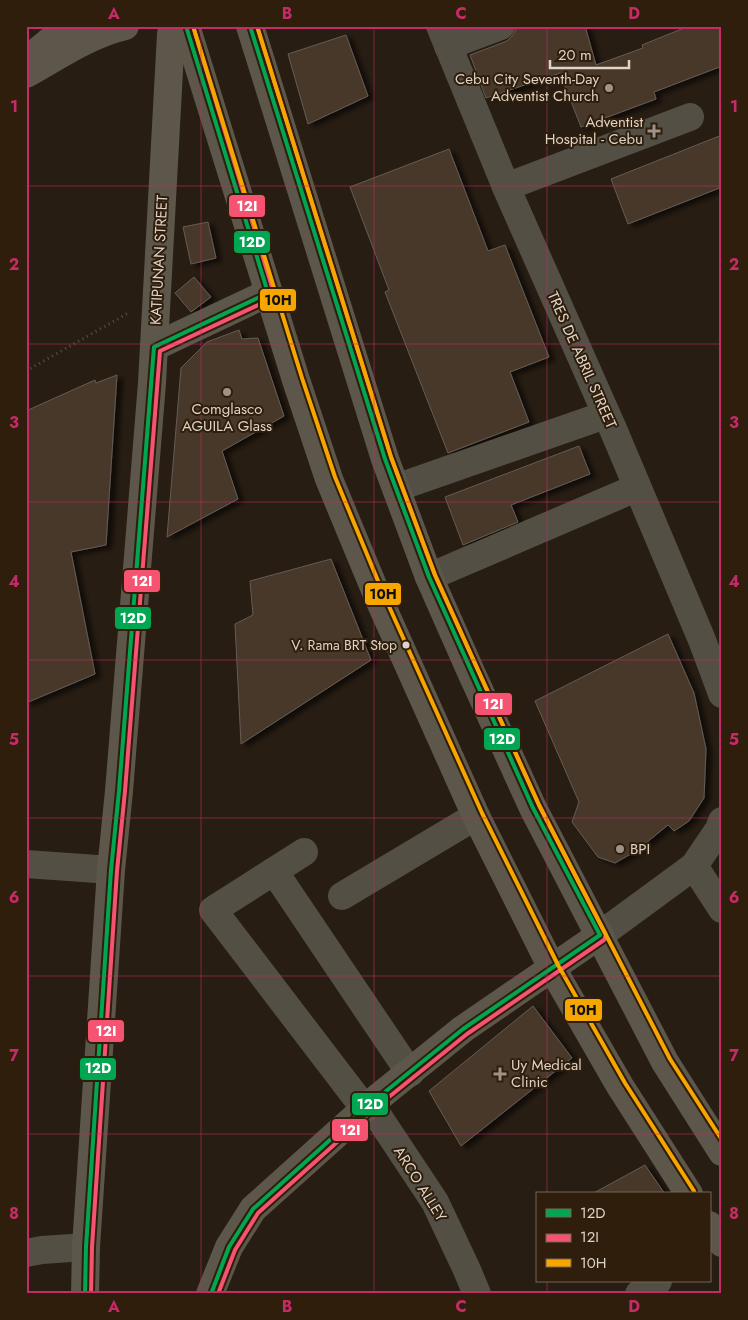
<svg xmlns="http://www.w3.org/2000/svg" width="748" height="1320" font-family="Jost,sans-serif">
  <defs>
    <filter id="shadow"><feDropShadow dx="5.5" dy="3" stdDeviation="2.5" flood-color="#0009"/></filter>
  </defs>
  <rect width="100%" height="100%" fill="#271d13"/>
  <g fill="#46382c" stroke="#655c54" filter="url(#shadow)">
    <polygon points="523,26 585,26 596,65 643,48 642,45 689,26 722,26 722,66 654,92 656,99 581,127 560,73 486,98 470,55 507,41 513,35 516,29"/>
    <polygon points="346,35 368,96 308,124 288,54"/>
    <polygon points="722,135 722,187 628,224 611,179"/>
    <polygon points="449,149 488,251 505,245 549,357 510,372 529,422 448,453 385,292 389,290 350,187"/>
    <polygon points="208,222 216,258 191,264 183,227"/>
    <polygon points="194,277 211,297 191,312 175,293"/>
    <polygon points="239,330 242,339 258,338 284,416 222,451 238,499 167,537 181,368 207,342"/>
    <polygon points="117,375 106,545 71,552 95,674 26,703 26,411 95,380 96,383"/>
    <polygon points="579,446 590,474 511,505 518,522 463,545 445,497"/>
    <polygon points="331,559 371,660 241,744 235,624 253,615 250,581"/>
    <polygon points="668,634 694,693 706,749 704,798 689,821 674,831 668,825 636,851 615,863 598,857 572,822 579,802 535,701"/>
    <polygon points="533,1006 572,1058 461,1146 429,1091"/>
    <polygon points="645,1165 665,1194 592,1194"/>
  </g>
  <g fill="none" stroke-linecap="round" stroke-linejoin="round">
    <polyline stroke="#58534c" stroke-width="3" stroke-dasharray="1 4" stroke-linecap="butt" points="26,371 130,312"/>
    <g stroke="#534f45" stroke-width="28">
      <polyline points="440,26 506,187 613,429 702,640 722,694"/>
      <polyline points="448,46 501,26"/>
      <polyline points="506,187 690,117"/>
      <polyline points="396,488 605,415"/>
      <polyline points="429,577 636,488"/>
      <polyline points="304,852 213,910 365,1109"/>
      <polyline points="26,864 111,870"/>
      <polyline points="694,866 722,909"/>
      <polyline points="274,871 410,1073"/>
      <polyline points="342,896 476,816"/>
      <polyline points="600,935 694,866 719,829 722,821"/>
      <polyline points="370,1104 435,1202 467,1270 477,1294"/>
      <polyline points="26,1253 42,1250 86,1247"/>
      <polyline points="639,1294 658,1281"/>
    </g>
    <g stroke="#5c574a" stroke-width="28">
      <polyline points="186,26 296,380 329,479 377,595 476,816 552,968 620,1086 689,1194"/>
      <polyline points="250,26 385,459 429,577 471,672 533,808 665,1062 722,1152"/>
      <polyline points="28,59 68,26"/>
      <path d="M26 74C57 57 90 34 125 26"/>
      <polyline points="154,347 268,293"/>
      <polyline points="709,1225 722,1243"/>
      <polyline points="85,1294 86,1247 111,870 119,791 152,383 171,34"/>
      <polyline points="210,1294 229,1247 253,1209 370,1104 463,1029 600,935"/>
    </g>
    <g stroke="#2f1e0b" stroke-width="8">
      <g id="bus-1">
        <polyline points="85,1294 86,1247 111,870 119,791 154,347 268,293 186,26"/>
        <polyline points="211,1294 229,1247 253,1209 370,1104 463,1029 600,935 533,808 429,577 385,459 250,26"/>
      </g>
    </g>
    <g stroke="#2f1e0b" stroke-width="8">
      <g id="bus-2">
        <polyline points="91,1294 92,1247 117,871 125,791 160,351 271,299 274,294 193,26"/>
        <polyline points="218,1294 235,1250 258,1213 374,1109 467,1034 604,940 606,935 539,805 435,575 391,457 257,26"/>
      </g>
    </g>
    <g stroke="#2f1e0b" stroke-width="8">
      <g id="bus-3">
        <polyline points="193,26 302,378 335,477 383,593 482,813 558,965 625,1083 694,1191"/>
        <polyline points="257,26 391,457 435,575 539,805 670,1059 722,1140"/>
      </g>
    </g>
    <use href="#bus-1" stroke="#00a651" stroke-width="4"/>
    <use href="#bus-2" stroke="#f65372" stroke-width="4"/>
    <use href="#bus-3" stroke="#f7a600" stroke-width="4"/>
  </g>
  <path fill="none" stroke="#c52b66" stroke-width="1" stroke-opacity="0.55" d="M201 26V1294M374 26V1294M547 26V1194M26 186H722M26 344H722M26 502H722M26 660H722M26 818H722M26 976H722M26 1134H722M547 1281V1294"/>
  <g fill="#9e9388" stroke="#2f1e0b" stroke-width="2">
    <circle cx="609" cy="88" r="5"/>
    <path d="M651.5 123.5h5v5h5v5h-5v5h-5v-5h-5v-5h5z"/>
    <circle cx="227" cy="392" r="5"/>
    <circle cx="620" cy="849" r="5"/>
    <path d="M497.5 1066.5h5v5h5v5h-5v5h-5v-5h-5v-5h5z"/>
  </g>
  <circle fill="#ded3c7" stroke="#2f1e0b" stroke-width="2" cx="406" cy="645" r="4.5"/>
  <g text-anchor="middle" stroke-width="4" stroke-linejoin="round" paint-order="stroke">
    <g font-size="14" fill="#ded3c7" stroke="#2f1e0b" text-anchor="end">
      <text x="397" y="650">V. Rama BRT Stop</text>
    </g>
    <g font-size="15" fill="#ded3c7" stroke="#2f1e0b" text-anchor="end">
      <text x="599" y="84">Cebu City Seventh-Day<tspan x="599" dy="17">Adventist Church</tspan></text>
      <text x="643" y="127">Adventist<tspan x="643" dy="17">Hospital - Cebu</tspan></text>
      <text x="227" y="414" text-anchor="middle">Comglasco<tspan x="227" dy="17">AGUILA Glass</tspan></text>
      <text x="630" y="854" text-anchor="start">BPI</text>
      <text x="511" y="1070" text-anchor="start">Uy Medical<tspan x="511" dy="17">Clinic</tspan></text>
    </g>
    <g font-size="15" fill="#ded3c7" stroke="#2f1e0b">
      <text transform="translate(159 260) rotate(-87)" y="5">KATIPUNAN STREET</text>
      <text transform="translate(582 360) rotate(66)" y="5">TRES DE ABRIL STREET</text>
      <text transform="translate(420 1184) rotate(58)" y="5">ARCO ALLEY</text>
    </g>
  </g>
  <g stroke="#2f1e0b" stroke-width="2">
    <rect x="228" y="194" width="38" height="24" rx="5" fill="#f65372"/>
    <rect x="233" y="230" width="38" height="24" rx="5" fill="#00a651"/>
    <rect x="259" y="288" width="38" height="24" rx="5" fill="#f7a600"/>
    <rect x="123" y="569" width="38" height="24" rx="5" fill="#f65372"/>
    <rect x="364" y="582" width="38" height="24" rx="5" fill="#f7a600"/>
    <rect x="114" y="606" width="38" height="24" rx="5" fill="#00a651"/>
    <rect x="474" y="692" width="39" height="24" rx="5" fill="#f65372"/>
    <rect x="483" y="727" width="38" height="24" rx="5" fill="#00a651"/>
    <rect x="564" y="998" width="39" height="24" rx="5" fill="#f7a600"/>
    <rect x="87" y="1019" width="38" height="24" rx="5" fill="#f65372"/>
    <rect x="79" y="1057" width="38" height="24" rx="5" fill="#00a651"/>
    <rect x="351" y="1092" width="38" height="24" rx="5" fill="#00a651"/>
    <rect x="331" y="1118" width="38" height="24" rx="5" fill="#f65372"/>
  </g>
  <g font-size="14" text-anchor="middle" font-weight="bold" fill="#fff">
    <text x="247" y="211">12I</text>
    <text x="252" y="247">12D</text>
    <text x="142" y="586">12I</text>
    <text x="133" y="623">12D</text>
    <text x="493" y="709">12I</text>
    <text x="502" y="744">12D</text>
    <text x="106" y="1036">12I</text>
    <text x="98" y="1073">12D</text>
    <text x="370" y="1109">12D</text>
    <text x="350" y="1135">12I</text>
  </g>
  <g font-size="14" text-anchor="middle" font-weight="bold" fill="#111">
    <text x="278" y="305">10H</text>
    <text x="383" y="599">10H</text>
    <text x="583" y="1015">10H</text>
  </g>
  <rect width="748" height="1320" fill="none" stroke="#2f1e0b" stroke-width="55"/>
  <rect x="536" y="1192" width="175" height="90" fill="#2f1e0b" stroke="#756656"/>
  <rect x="546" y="1209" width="25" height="8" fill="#00a651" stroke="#756656"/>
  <text x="580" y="1218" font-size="15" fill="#ded3c7">12D</text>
  <rect x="546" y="1234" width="25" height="8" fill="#f65372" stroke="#756656"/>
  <text x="580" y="1242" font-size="15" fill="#ded3c7">12I</text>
  <rect x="546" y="1259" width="25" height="8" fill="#f7a600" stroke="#756656"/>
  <text x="580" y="1268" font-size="15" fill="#ded3c7">10H</text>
  <path d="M550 60v8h79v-8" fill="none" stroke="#ded3c7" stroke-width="2.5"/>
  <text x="558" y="60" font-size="15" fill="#ded3c7" stroke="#2f1e0b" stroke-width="4" paint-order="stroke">20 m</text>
  <rect x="28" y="28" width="692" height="1264" fill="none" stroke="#c52b66" stroke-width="2"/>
  <g font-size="16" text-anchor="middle" font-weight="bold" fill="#c52b66">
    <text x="114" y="19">A</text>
    <text x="287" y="19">B</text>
    <text x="461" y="19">C</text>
    <text x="634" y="19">D</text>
    <text x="14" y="112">1</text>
    <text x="734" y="112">1</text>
    <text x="14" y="270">2</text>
    <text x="734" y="270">2</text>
    <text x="14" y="428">3</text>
    <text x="734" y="428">3</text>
    <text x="14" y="587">4</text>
    <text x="734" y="587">4</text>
    <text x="14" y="745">5</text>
    <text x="734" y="745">5</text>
    <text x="14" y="903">6</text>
    <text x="734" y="903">6</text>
    <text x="14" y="1061">7</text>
    <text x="734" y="1061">7</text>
    <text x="14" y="1219">8</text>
    <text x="734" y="1219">8</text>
    <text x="114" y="1312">A</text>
    <text x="287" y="1312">B</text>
    <text x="461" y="1312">C</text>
    <text x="634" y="1312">D</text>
  </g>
</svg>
